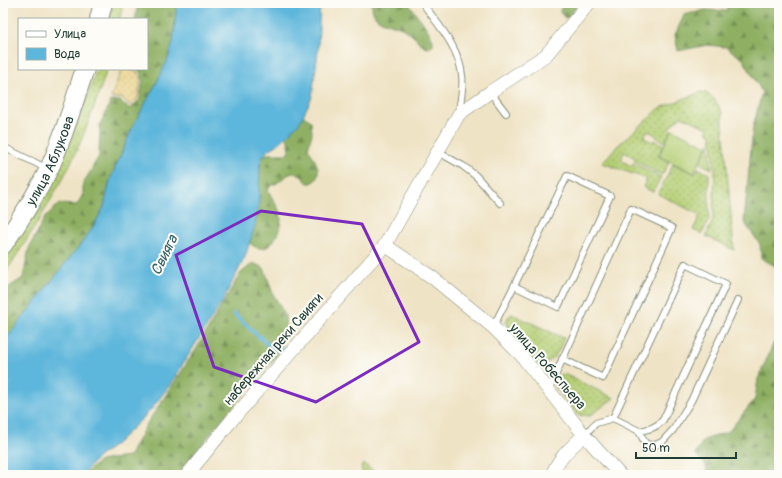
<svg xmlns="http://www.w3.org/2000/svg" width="782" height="478" font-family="Pangolin,sans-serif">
  <defs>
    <pattern id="grass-dots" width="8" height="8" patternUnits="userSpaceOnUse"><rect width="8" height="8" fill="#b4cd72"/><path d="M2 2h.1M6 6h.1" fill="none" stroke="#92a85e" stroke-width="1.8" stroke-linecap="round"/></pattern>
    <pattern id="forest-firs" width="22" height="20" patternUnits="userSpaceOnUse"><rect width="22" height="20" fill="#8fb064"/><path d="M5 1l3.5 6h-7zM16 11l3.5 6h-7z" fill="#749053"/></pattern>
    <pattern id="sand-dots" width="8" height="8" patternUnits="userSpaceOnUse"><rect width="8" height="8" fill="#eeda9e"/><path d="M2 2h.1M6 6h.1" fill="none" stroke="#ccbc89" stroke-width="1.8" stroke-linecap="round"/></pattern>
  </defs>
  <rect width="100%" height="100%" fill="#fdfcf7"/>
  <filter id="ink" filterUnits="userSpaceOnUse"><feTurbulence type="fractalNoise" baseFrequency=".025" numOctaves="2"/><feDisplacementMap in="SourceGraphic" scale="8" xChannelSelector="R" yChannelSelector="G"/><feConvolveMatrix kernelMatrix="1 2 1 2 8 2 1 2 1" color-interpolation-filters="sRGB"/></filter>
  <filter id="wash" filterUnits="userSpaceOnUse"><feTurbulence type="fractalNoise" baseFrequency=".012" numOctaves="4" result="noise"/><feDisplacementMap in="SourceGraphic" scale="16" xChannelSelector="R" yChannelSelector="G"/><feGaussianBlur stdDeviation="0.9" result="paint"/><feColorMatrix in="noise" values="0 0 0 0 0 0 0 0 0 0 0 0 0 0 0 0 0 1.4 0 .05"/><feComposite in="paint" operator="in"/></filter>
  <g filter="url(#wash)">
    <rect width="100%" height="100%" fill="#efe3c5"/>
    <g fill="url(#grass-dots)" stroke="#6a8553">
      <polygon points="113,3 123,3 120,19 110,19"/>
      <path d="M97 69H107C95 107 81 145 62 180 44 213 24 245 3 276V259L13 244 62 158 83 108Z"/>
      <path d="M701 92C713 94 716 102 722 112L734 250 706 236 713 220 715 170 711 135 708 133V128L681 116 669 128 671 130 665 142 656 137V135L647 131 644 138 653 142 654 140 664 145 658 156 669 162 662 175 634 161 635 158 624 152 621 160 631 166 633 163 661 177 653 192 643 187 647 179 602 163 614 149 660 108Z"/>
      <polygon points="709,143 712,169 700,163"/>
      <polygon points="673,164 695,174 698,168 709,174 709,220 702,234 693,230 700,215 658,194"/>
      <path d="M512 314 564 338C561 345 558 355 551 360 547 363 542 365 537 363 531 360 510 336 507 330 506 326 506 321 508 317Z"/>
      <path d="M561 374 566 375 614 398 590 416 578 415 555 387C553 381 556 377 561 374Z"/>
      <polygon points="364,464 373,471 393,473 394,475 363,475 361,467"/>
    </g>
    <g fill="url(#forest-firs)" stroke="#57764c">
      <polygon points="138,3 177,3 173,42 168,59 157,82 134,124 110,180 104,207 90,232 3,343 3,291 23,278 29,248 45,217 59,204 77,205 83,194 83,184 99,156 100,125 111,101 120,101 130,109 140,99 143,80 140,71 136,69 147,69 147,19 135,19"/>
      <path d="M372 3H408C414 11 432 33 433 41 434 45 431 47 428 48L424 47C418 42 413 34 405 30 392 21 371 26 372 3Z"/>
      <polygon points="572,3 579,3 569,17 565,18 560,12 561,8"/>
      <polygon points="727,3 779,3 779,268 761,258 760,244 744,222 753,127 762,92 743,59 726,47 707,45 678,51 675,35 684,15 705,10 727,11"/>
      <path d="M302 115 311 121 312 134 308 148C314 158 325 174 312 183H308C305 181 304 178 301 176 290 166 281 184 270 186L268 190C272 200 280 207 281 218 281 226 277 238 271 244 263 252 249 248 247 236 246 231 249 224 250 218 253 197 257 177 262 157L267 154H287C292 147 288 142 286 135Z"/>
      <polygon points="253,263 264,268 273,294 285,315 286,332 277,355 214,429 178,475 83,475 100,461 110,459 129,457 146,425 197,348 240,274"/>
      <polygon points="779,331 779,475 707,475 706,466 695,454 704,440 729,431 755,399 758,379"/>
    </g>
    <polygon fill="url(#sand-dots)" stroke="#868c69" points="122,69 129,69 138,73 141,79 138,98 130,105 122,98 111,98"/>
    <polygon fill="#b4cd72" stroke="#6a8553" points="672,129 707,146 694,173 659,156"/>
    <polygon fill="#5db6db" stroke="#3e7a88" points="177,3 320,3 318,51 312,97 300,122 287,136 277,145 267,151 263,156 260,164 259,201 255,226 245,257 222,302 169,386 150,411 116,444 98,457 82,475 3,475 3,343 90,232 104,207 110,180 134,124 157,82 168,59 173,42"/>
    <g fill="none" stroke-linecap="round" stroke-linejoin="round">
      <polyline stroke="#5db6db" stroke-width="4" points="234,314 272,348 280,351 291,345"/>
    </g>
  </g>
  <g filter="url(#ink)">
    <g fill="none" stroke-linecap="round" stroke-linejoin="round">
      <g stroke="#87907c" stroke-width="8">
        <g id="lane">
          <path d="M424 5C440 27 459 48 462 75 464 87 460 101 459 113"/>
          <polyline points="490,92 506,113"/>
          <polyline points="3,147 48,169"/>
          <polyline points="438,152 463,166 476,176 500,203"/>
          <polyline points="493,327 514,286 567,176 610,196 558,307 514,286"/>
          <polyline points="549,389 631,209 672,228 603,378 562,359"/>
          <polyline points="613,418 639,431 645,443 653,446 662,442 673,430 691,401 738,300"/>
          <path d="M584 435 596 423 613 418 685 264 726 284 663 420C656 428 649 429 639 431"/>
        </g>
      </g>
      <g stroke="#87907c" stroke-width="14">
        <g id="street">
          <polyline points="385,245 433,278 493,327 521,355 584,435 620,475"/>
          <polyline points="187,475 231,421 385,245 459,114 490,92 546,55 589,3"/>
          <path d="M552 475C558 458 572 447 584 435"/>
        </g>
      </g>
      <g stroke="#87907c" stroke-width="20">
        <g id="secondary">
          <polyline points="99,19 103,3"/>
          <path id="s1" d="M3 245C19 222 36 195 49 169 63 139 74 101 85 69"/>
        </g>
      </g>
      <use href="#lane" stroke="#fff" stroke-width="6"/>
      <use href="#street" stroke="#fff" stroke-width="13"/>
      <use href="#secondary" stroke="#fff" stroke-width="18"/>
    </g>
  </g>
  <path fill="none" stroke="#7b2cbf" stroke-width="3" stroke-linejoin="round" d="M261 211 362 224 419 342 316 402 214 367 176 255Z"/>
  <g text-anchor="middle" stroke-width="4" stroke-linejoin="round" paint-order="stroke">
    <g font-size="14" fill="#1f3d34" stroke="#fdfcf7">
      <text dy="5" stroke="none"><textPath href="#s1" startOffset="97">улица Аблукова</textPath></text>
      <text transform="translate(273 349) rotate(-49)" y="5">набережная реки Свияги</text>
      <text transform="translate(548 366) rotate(49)" y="5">улица Робеспьера</text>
    </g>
    <g font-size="15" font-style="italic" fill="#326166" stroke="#fdfcf7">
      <text transform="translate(164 255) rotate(-64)" y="5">Свияга</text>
    </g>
  </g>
  <rect width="782" height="478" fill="none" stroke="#fdfcf7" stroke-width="16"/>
  <rect x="18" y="18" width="130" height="52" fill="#fdfcf7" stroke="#a4b0a9"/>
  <rect x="26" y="31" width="20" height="6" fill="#ffffff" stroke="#a4b0a9"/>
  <text x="54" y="38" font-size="12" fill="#1f3d34">Улица</text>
  <rect x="26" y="48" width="20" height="12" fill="#5db6db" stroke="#a4b0a9"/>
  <text x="54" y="58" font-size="12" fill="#1f3d34">Вода</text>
  <path d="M636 452v6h100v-6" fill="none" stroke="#1f3d34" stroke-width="2"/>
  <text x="642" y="452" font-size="12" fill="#1f3d34" stroke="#fdfcf7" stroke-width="3" paint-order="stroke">50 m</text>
</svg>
